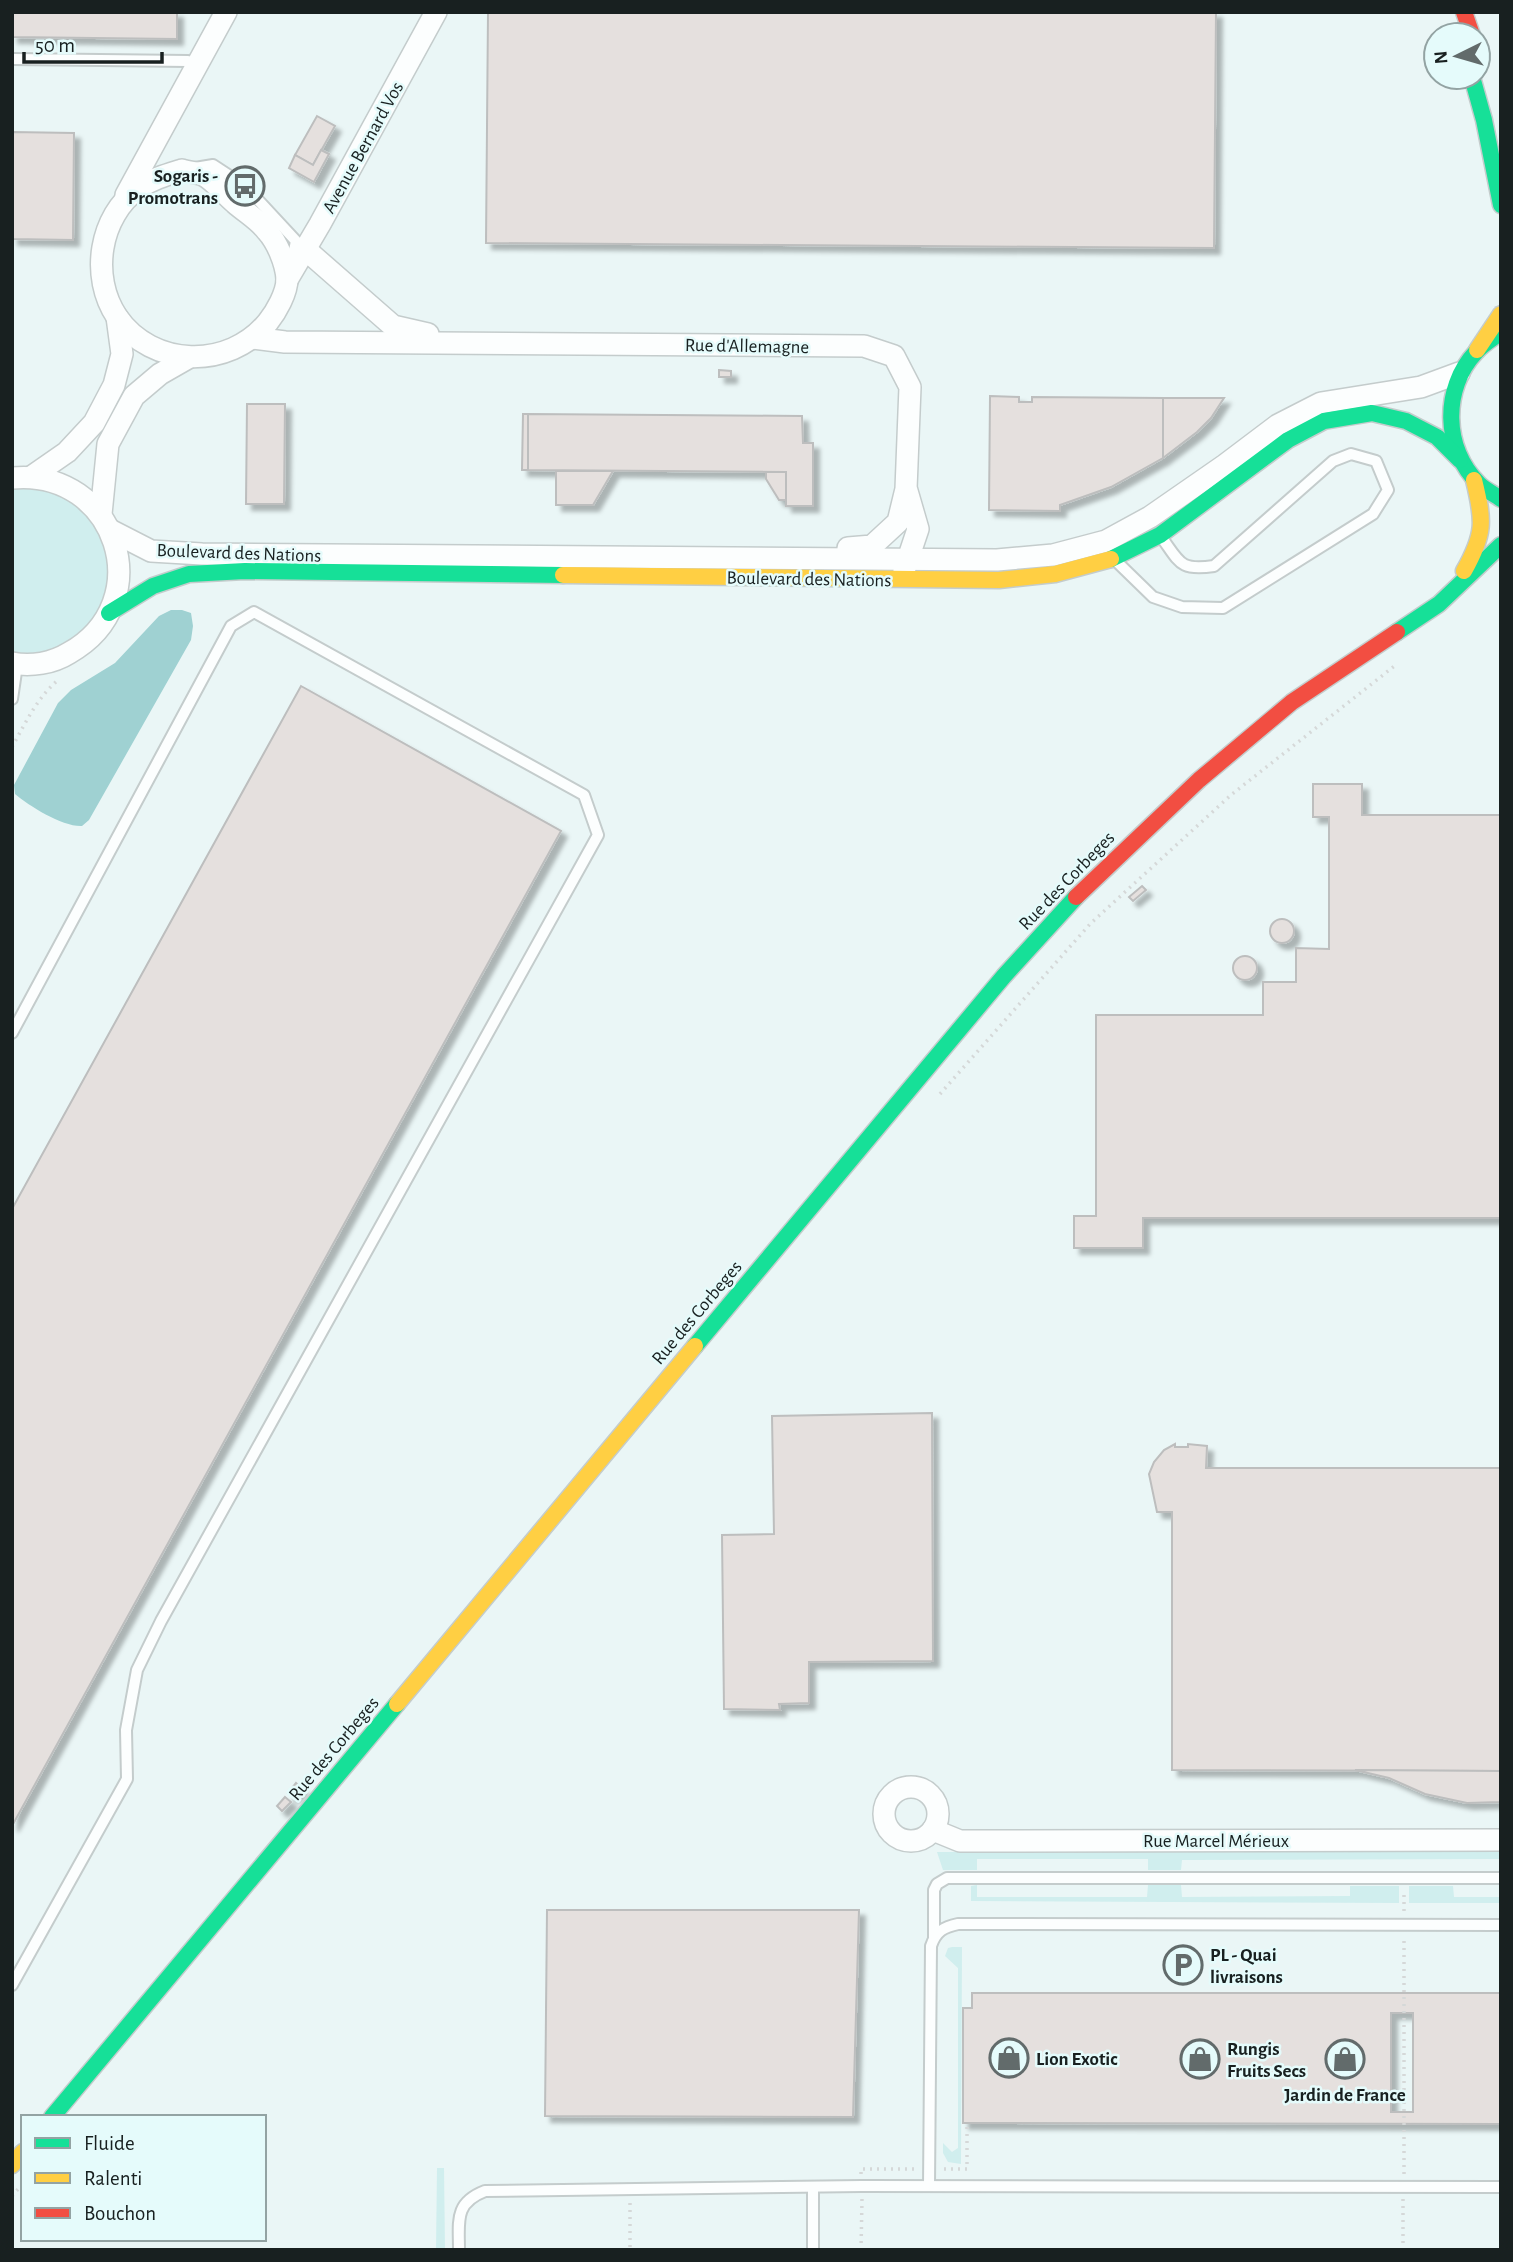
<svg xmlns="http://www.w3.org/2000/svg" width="1513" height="2262" font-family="'Alegreya Sans',sans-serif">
  <defs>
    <filter id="shadow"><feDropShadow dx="6" dy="6" stdDeviation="2" flood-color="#0004"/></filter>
  </defs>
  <rect width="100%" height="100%" fill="#eaf6f6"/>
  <g fill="#d0eeee">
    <path d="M34 488C47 491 59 494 70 500 146 547 102 664 12 653V489Z"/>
    <polygon points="937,1852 1501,1852 1501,1859 1182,1860 1181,1870 1148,1870 1148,1859 977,1859 977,1870 943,1870"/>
    <polygon points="977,1885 977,1897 1147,1897 1148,1885 1181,1885 1182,1897 1350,1896 1350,1886 1399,1886 1399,1903 971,1901 971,1886"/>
    <polygon points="1409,1886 1453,1886 1454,1897 1501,1897 1501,1903 1409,1903"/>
    <polygon points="952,1947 962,1947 961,2164 948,2162 943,2153 943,2143 952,2152 958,2148 958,1968 945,1956 948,1948"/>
    <polygon points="437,2168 444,2168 445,2250 436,2250"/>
  </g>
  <path fill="#9fd1d2" d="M171 610H182L191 613 193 626 191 640 89 820 82 826C63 827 29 806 15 794L14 785 58 703 71 690 115 663 159 616Z"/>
  <g fill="#e5e0de" stroke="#bdbebe" stroke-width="2" fill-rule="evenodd" filter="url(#shadow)">
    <polygon points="12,12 177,12 177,39 12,37"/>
    <polygon points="488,12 1216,12 1214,248 486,243"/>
    <polygon points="317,116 335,126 313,165 295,155"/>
    <polygon points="12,132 74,133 73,240 12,239"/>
    <polygon points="321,150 329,154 314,182 289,168 295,155 313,165"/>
    <polygon points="719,370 731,371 731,377 719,377"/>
    <polygon points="990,396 1019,397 1019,402 1032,402 1032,397 1163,398 1163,458 1111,487 1060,505 1060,511 989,510"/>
    <polygon points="1163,398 1224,398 1211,418 1197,432 1163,458"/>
    <polygon points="247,404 285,404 284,504 246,504"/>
    <polygon points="523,414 528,414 528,470 522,470"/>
    <polygon points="528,414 802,416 803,443 813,443 813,506 786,506 786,472 528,470"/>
    <polygon points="556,471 613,471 593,505 556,505"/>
    <polygon points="766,472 786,472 786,500 779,500 766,479"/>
    <polygon points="301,686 561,831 12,1826 12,1209"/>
    <polygon points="1313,784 1362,784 1362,815 1501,815 1501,1218 1143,1218 1143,1248 1074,1248 1074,1216 1096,1216 1096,1015 1263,1015 1263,982 1296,982 1296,948 1329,949 1329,817 1313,817"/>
    <polygon points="1142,886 1146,890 1133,901 1129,897"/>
    <circle cx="1282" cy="931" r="12"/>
    <circle cx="1245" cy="968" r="12"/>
    <polygon points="932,1413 933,1661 809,1662 809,1703 779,1704 780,1710 724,1709 722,1535 774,1534 772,1416"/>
    <polygon points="1175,1444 1175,1447 1188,1447 1188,1444 1207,1446 1206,1468 1501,1468 1501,1771 1172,1770 1172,1512 1157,1512 1149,1474 1154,1462 1164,1450"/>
    <polygon points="1355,1770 1501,1771 1501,1802 1467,1803 1425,1794 1389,1778"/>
    <polygon points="296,1783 302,1788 293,1797 288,1793"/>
    <polygon points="285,1797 291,1802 282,1811 277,1806"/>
    <polygon points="547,1910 859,1910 853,2117 545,2116"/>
    <path d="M972 1993H1501V2124L963 2123V2008H972ZM1391 2013H1413V2112H1391Z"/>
  </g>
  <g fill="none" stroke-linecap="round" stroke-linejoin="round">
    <g stroke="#c4cccc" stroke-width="14">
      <g id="lane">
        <polyline points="12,59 188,61 197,65"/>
        <polyline points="195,168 213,165 245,186 296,241 292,261"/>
        <path d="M1115 560 1153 597 1182 607 1223 608 1373 514 1388 490 1376 461 1351 454 1333 461 1214 566C1180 571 1180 563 1162 538"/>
        <polyline points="12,699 17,665"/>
        <polyline points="12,1033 231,626 254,612 584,795 598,835 161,1621 137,1670 126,1730 127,1779 12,1985"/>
        <polyline points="934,1937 934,1890 937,1884 947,1878 1501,1878"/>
        <path d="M929 2186 931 1946C936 1931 944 1927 958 1924L1501 1925"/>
        <polyline points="813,2189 813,2250"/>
        <path d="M459 2250C459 2221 454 2203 485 2191L862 2186 1501 2187"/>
      </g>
    </g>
    <g stroke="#c4cccc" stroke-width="24">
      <g id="street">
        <path d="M182 170C189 172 197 173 203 175 214 180 225 195 235 203 245 212 259 220 267 231 277 242 286 263 287 279 287 293 276 312 268 322 229 370 152 368 117 317 90 277 99 216 139 188 152 179 166 175 182 170Z"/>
        <polyline points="126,195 226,12"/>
        <polyline points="305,249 393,326 428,334"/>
        <polyline points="287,280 320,224 436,12"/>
        <polyline points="253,338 285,342 864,346 894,356 910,387 906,489 898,522 872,546 848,548"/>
        <polyline points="31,477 67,452 94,423 114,385 122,354 117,317"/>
        <path d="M12 478C117 468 160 602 69 653 53 663 31 667 12 663"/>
        <polyline points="101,514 108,444 134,396 160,374 188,358"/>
        <polyline points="110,530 151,551 202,554 997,560 1053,555 1106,541 1150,517 1225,465 1278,425 1321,403 1421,387 1459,373"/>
        <polyline points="904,571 918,529 907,491"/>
        <circle cx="911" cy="1814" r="27"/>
        <polyline points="933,1830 960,1841 1501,1840"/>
      </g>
    </g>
    <g stroke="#c4cccc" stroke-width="19">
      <g id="fast">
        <polyline points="1472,77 1484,120 1501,205"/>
        <path d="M1497 335C1490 340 1482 345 1476 352 1442 388 1443 449 1479 484 1485 490 1494 494 1501 499"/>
        <polyline points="1111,559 1160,535 1288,440 1324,421 1372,413 1406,421 1437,437 1460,460"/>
        <polyline points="109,613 153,586 189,574 245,571 563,575"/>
        <polyline points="1397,632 1439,604 1501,545"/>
        <polyline points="695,1346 1004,976 1076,897"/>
        <polyline points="52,2117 397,1704"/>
      </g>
    </g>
    <g stroke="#c4cccc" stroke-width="19">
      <g id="slow">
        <polyline points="1477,350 1501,314"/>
        <path d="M1464 571C1485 534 1484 521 1474 480"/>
        <polyline points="563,575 999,580 1055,574 1111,559"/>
        <polyline points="397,1704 695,1346"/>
        <polyline points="12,2165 23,2152"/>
      </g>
    </g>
    <g stroke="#c4cccc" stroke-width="19">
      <g id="jam">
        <polyline points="1464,12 1472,35"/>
        <polyline points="1076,897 1199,780 1292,702 1397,632"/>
      </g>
    </g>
    <g stroke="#d5d8d8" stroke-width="3.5" stroke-dasharray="2 5" stroke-linecap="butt">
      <path d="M12 747C26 722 37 698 58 680"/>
      <polyline points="940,1094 1090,924 1231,795 1397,664"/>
      <polyline points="1404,1911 1404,1891"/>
      <polyline points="944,2169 967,2169 967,2123"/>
      <polyline points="861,2174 861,2169 915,2169"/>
      <polyline points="1404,2174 1404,1940"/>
      <polyline points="12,2196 19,2188"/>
      <polyline points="630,2203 630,2250"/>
      <polyline points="861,2250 862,2199"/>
      <polyline points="1403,2250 1403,2199"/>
    </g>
    <use href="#lane" stroke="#fcfefe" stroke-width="10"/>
    <use href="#street" stroke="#fcfefe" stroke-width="21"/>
    <use href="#fast" stroke="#16e098" stroke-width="16"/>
    <use href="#slow" stroke="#ffcf43" stroke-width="16"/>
    <use href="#jam" stroke="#f24e42" stroke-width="16"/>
  </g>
  <defs>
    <g id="bus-ring" transform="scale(2.0125)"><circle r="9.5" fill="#e5fbfb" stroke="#626b6b" stroke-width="1.5"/><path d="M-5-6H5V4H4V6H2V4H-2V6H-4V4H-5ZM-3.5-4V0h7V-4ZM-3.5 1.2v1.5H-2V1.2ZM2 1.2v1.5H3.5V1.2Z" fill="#626b6b"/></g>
    <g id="parking-ring" transform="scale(2.0125)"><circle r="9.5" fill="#e5fbfb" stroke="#626b6b" stroke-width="1.5"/><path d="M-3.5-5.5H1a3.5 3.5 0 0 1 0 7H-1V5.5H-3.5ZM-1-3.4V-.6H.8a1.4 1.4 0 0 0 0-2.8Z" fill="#626b6b"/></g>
    <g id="shop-ring" transform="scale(2.0125)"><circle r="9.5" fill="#e5fbfb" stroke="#626b6b" stroke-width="1.5"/><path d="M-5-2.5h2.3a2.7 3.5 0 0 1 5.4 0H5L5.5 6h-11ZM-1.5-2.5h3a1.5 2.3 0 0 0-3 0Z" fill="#626b6b"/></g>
  </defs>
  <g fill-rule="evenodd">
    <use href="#bus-ring" x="245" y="186"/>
    <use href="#parking-ring" x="1183" y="1965"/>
    <use href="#shop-ring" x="1009" y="2058"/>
    <use href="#shop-ring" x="1200" y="2059"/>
    <use href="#shop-ring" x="1345" y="2059"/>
  </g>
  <g text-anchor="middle" stroke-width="5" stroke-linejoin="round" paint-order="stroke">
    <g font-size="19" fill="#182020" stroke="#e5fbfb">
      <text transform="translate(362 147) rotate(-61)" y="7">Avenue Bernard Vos</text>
      <text transform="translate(747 345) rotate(1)" y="7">Rue d'Allemagne</text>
      <text transform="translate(239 552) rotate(2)" y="7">Boulevard des Nations</text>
      <text transform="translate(809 578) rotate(1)" y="7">Boulevard des Nations</text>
      <text transform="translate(1066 880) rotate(-46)" y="7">Rue des Corbeges</text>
      <text transform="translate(696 1312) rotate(-50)" y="7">Rue des Corbeges</text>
      <text transform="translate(333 1748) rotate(-50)" y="7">Rue des Corbeges</text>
      <text x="1216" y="1847">Rue Marcel Mérieux</text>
    </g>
    <g font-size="19" font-weight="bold" fill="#182020" stroke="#e5fbfb" text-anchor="start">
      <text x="218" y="182" text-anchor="end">Sogaris -<tspan x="218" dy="22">Promotrans</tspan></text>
      <text x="1210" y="1961">PL - Quai<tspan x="1210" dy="22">livraisons</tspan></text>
      <text x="1227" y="2055">Rungis<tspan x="1227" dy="22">Fruits Secs</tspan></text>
      <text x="1036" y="2065">Lion Exotic</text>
      <text x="1345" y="2101" text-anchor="middle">Jardin de France</text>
    </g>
  </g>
  <rect width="1513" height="2262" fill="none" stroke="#182020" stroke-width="28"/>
  <rect x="21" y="2115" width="245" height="126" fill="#e5fbfb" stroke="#93a3a3" stroke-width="2"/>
  <rect x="35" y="2138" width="35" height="10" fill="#16e098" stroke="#93a3a3" stroke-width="2"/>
  <text x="84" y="2150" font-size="21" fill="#182020">Fluide</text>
  <rect x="35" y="2173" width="35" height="10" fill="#ffcf43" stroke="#93a3a3" stroke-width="2"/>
  <text x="84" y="2185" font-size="21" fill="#182020">Ralenti</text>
  <rect x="35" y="2208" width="35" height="10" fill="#f24e42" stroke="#93a3a3" stroke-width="2"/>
  <text x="84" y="2220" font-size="21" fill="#182020">Bouchon</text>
  <g transform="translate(1457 56) rotate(265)"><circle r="33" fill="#e5fbfb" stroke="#93a3a3" stroke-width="2"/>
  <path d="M0-5L12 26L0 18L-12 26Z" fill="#626b6b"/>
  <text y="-10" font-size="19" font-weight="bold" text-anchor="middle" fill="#182020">N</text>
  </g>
  <path d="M24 52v10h138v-10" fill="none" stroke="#182020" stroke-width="3.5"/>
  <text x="35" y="52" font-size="21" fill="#182020" stroke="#e5fbfb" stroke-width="5" paint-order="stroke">50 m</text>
</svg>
